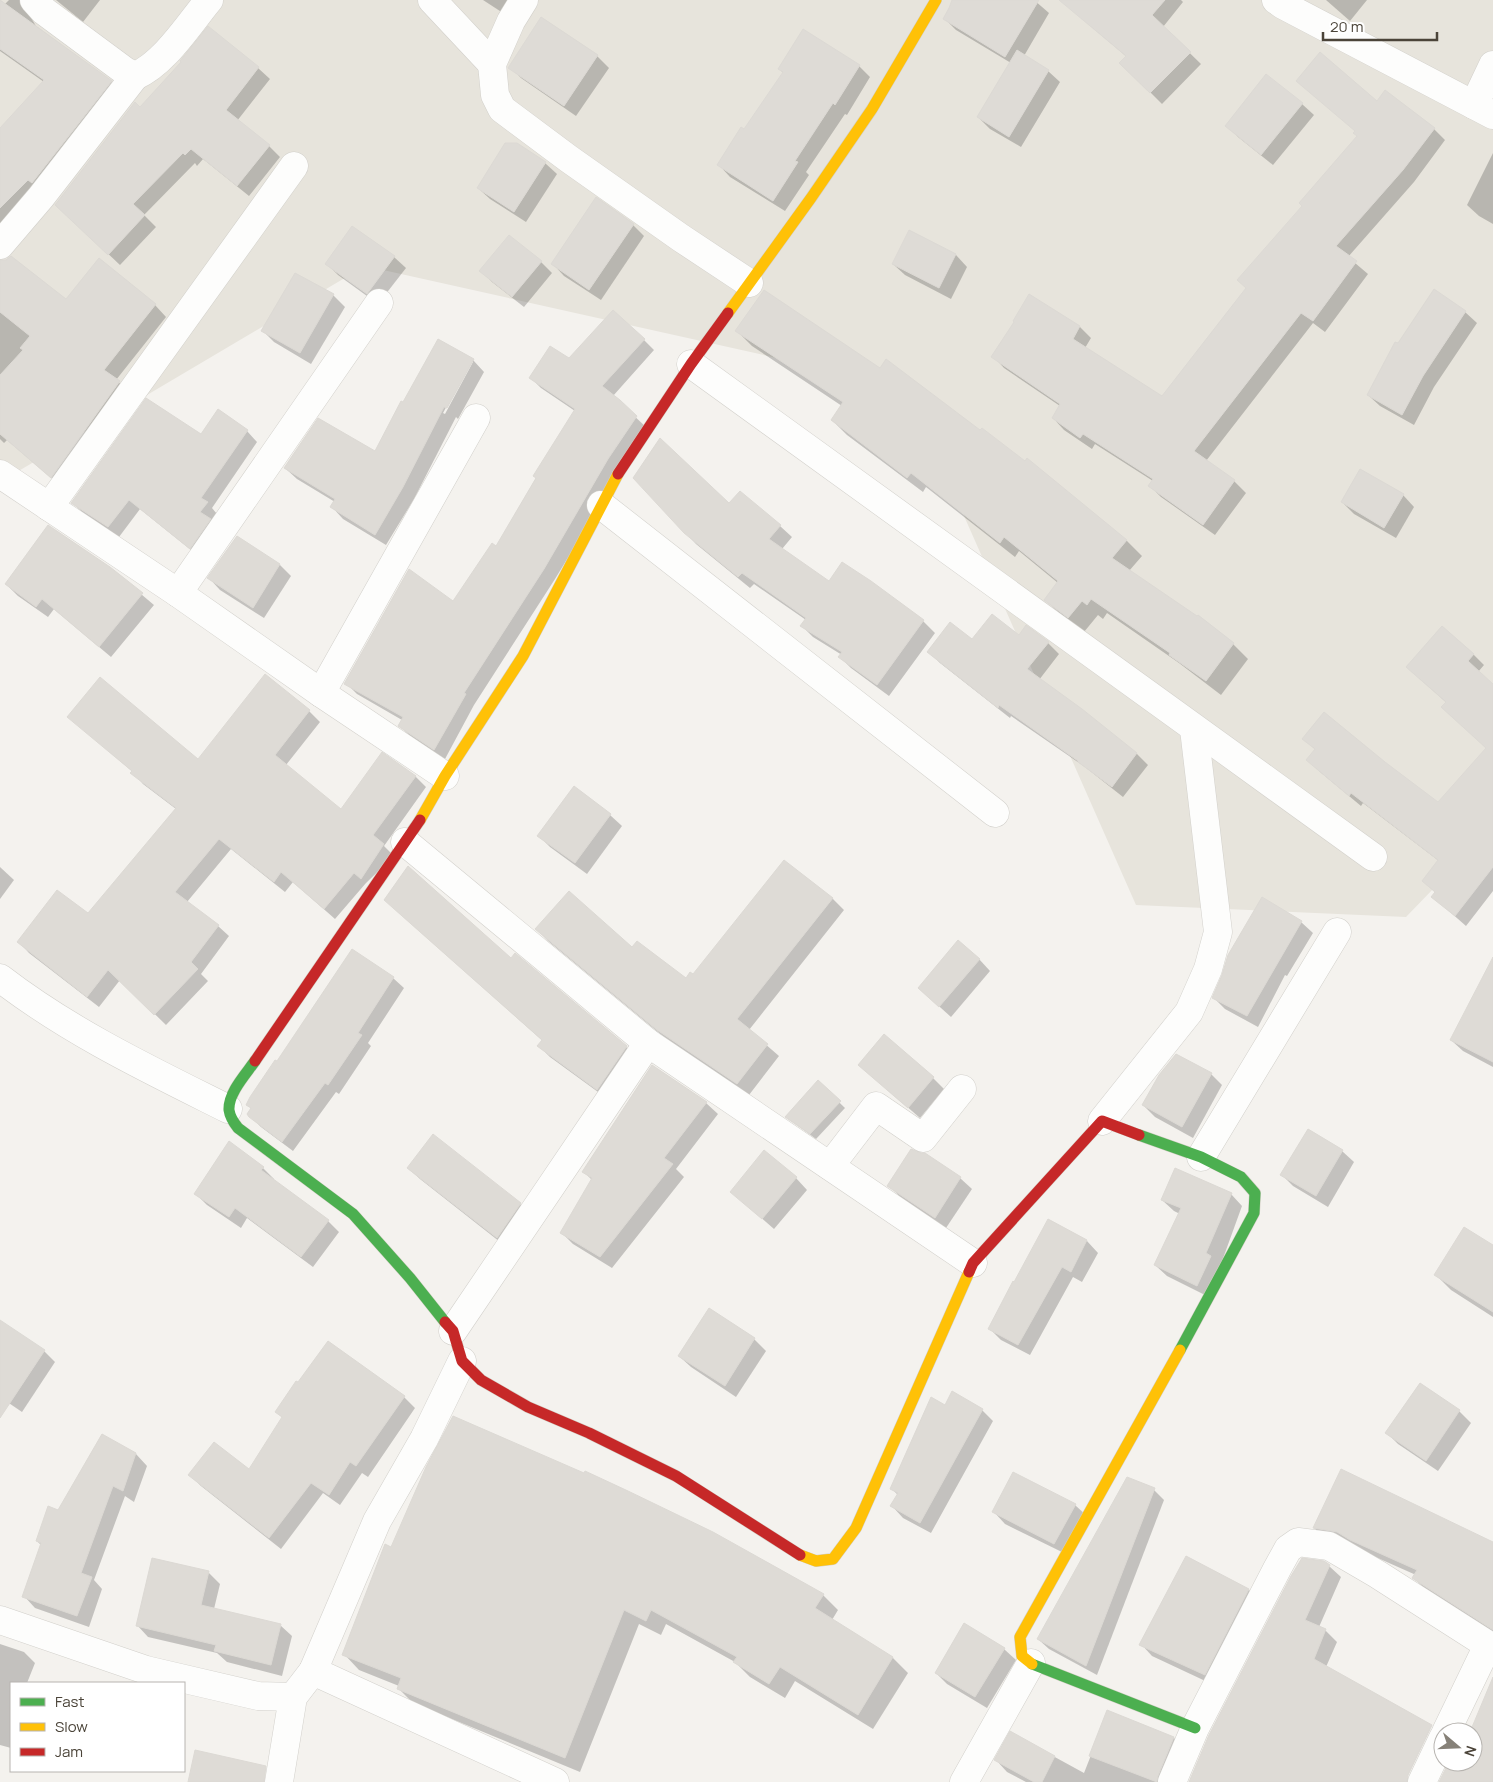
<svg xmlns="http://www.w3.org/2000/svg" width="1493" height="1782" font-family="Manrope,sans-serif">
  <rect width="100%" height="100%" fill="#f4f2ee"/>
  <polygon fill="#e7e4dc" points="0,0 1493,0 1493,827 1406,917 1136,905 907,387 365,266 0,482"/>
  <g fill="#0003" fill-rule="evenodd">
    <polygon points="0,0 5,4 9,0 34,0 30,8 30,16 36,26 111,82 122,93 0,230 0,130 44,82 0,51"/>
    <polygon points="56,0 100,0 83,22"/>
    <polygon points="483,0 512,0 503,13"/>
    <polygon points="953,0 1034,0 1049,13 1024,56 1048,71 1060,82 1021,147 990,129 978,117 1011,63 956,30 945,19"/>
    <polygon points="1085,0 1181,0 1183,2 1163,27 1201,64 1162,104 1121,63 1127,57 1087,23"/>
    <polygon points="1326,0 1367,0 1350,21"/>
    <polygon points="542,19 597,56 609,68 576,116 521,78 510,67"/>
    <polygon points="859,66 870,77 847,115 845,114 806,172 809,175 785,211 730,177 719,165 745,130 783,73 779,68"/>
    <polygon points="258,68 270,79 237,121 269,146 280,157 249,196 203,159 197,166 195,163 144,215 156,227 120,265 68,216"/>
    <polygon points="1378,103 1434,129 1445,140 1414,182 1348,257 1368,274 1325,332 1313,323 1206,461 1234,481 1246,493 1215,535 1161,497 1150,486 1153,481 1095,444 1092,449 1064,430 1053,418 1060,406 1004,368 993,356 1015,322 1030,296 1080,327 1091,338 1085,348 1163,398 1247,288 1303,206 1359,137"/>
    <polygon points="1302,104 1314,115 1273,165 1238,137 1227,126"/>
    <polygon points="1493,153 1493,224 1479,216 1467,205"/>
    <polygon points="545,163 557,174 526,222 490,199 478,188"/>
    <polygon points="633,225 644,236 601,300 564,276 553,264"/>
    <polygon points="353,228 394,257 406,268 378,304 338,275 327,264"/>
    <polygon points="909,232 956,255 967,267 951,299 905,275 893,264"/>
    <polygon points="99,260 155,305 166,317 116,380 131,393 63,488 7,440 4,443 0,439 0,261 66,301"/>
    <polygon points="541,262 552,273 524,307 492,282 481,271"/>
    <polygon points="333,295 345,307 311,364 274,342 263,331"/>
    <polygon points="1465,312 1477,323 1434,387 1414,425 1380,406 1368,395 1398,345"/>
    <polygon points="737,331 880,369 980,432 1025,463 1027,460 1127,541 1142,556 1129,571 1233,644 1248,659 1221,695 1179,663 1107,613 1103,619 1098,615 1084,632 1061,615 1046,600 1058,583 1019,551 1015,557 926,487 923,492 847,435 832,420 842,406 752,346"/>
    <polygon points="644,340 654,350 613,396 647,428 555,579 474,705 445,759 410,736 400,726 402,720 357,694 346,683 453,602 496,547 575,411 541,388 530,377 569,360"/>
    <path d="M438 341 473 360 484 372 458 419 456 417 414 499 386 545 343 519 332 507 335 502 297 479 285 468 319 420 375 453 402 403 403 404ZM471 362H473L445 414 443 413Z"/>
    <polygon points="247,431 257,442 212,508 217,514 201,558 140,509 119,537 83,513 73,503 201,436"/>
    <polygon points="1403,495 1414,507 1396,538 1354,514 1342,502"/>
    <polygon points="729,505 780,526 792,537 782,549 830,583 870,582 923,621 935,633 889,696 851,668 840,657 842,655 813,637 802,626 806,620 754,584 750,588 696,544 684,531"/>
    <polygon points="237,537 280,565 291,576 264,618 220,590 209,578"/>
    <polygon points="110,568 154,605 111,657 54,609 48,617 18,596 6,584"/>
    <polygon points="1019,637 1048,643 1059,654 1039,680 1137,754 1148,765 1123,797 1085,767 1011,716 1010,718 940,663 929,652 973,641"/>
    <polygon points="1473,654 1484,665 1478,672 1493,686 1493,891 1466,926 1433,897 1436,893 1424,881 1439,861 1363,803 1361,806 1319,771 1308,760 1316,750 1304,739 1384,763 1439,804 1488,748 1447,703 1419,678"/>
    <polygon points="309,711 320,722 286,765 341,810 415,776 426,787 384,846 394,856 366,883 335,919 293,882 285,892 231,849 187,902 218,926 229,936 201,974 208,981 166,1025 120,980 99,1007 29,953 19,942 88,915 176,809 143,784 133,772 69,717 198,761"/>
    <polygon points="610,815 622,826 587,874 550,847 539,836"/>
    <polygon points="784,862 833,899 844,910 749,1030 779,1056 749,1095 670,1042 548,941 537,929 633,948 686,979 693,976"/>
    <polygon points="0,867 14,880 0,899"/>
    <polygon points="397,911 511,959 626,1047 638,1058 609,1100 550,1057 539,1046 543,1041"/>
    <polygon points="1301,922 1313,933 1287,976 1285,975 1258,1027 1225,1009 1214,998"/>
    <polygon points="352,950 393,978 404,988 368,1043 371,1046 339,1094 336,1092 293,1151 261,1127 250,1116 252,1109 248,1105"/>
    <polygon points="979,959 990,971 951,1017 931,999"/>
    <polygon points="1493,1002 1493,1067 1463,1051 1451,1040"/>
    <polygon points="859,1065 933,1078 944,1089 920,1118"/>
    <polygon points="1211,1074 1222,1085 1193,1138 1155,1117 1143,1105"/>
    <polygon points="818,1082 845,1108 816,1139 786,1117"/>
    <polygon points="706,1103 718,1114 676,1169 684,1177 612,1268 573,1244 562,1233 592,1180 584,1172"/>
    <polygon points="1308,1130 1342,1151 1354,1162 1328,1207 1293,1186 1282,1175"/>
    <polygon points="925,1154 960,1178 972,1189 946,1228 900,1197 889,1185"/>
    <polygon points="263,1168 274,1179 273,1181 328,1221 339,1232 313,1267 247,1218 241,1228 207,1205 196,1194"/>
    <polygon points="408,1168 520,1204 531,1216 509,1249 420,1179"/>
    <polygon points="796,1178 807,1190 774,1229 731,1191"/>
    <polygon points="1231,1194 1242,1206 1209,1297 1167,1276 1155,1265 1180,1214 1174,1211 1162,1200"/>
    <polygon points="1049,1220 1087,1241 1098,1253 1082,1282 1073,1277 1030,1355 1001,1340 990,1329"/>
    <polygon points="1493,1247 1493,1317 1451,1290 1436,1275"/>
    <polygon points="709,1310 754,1339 766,1351 736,1397 691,1367 679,1356"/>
    <polygon points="0,1330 44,1351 55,1362 22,1412 0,1397"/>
    <polygon points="1420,1384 1459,1411 1471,1423 1438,1471 1398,1444 1387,1433"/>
    <polygon points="404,1397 415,1408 368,1477 362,1473 340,1505 323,1493 281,1549 201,1486 190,1475 249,1471 283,1418 277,1412"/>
    <polygon points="945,1407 982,1410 993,1421 931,1533 903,1518 892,1506 898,1495 892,1489"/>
    <polygon points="136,1454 147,1466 134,1502 125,1496 94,1580 102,1589 89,1627 35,1608 24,1596 42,1546 37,1541 59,1512"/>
    <polygon points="1154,1490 1164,1500 1097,1675 1049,1649 1038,1639"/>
    <polygon points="1075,1505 1087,1516 1066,1554 1005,1524 994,1512"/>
    <polygon points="1314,1528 1493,1543 1493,1633 1425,1589 1414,1578 1416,1575 1362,1551 1326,1539"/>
    <polygon points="392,1548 823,1595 838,1610 832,1620 893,1658 908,1673 873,1729 795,1681 785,1698 750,1677 735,1662 666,1624 661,1635 639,1624 580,1772 413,1703 398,1688 399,1686 359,1670 344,1654"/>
    <polygon points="1329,1566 1341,1577 1319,1627 1325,1630 1337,1642 1326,1667 1402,1782 1190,1782"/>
    <polygon points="208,1572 220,1584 214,1609 280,1625 292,1636 282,1676 227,1662 217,1653 148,1637 137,1625"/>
    <polygon points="1249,1590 1260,1601 1216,1686 1152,1656 1141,1644"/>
    <polygon points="0,1644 24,1652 35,1663 27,1683 11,1683 11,1748 0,1745"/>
    <polygon points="1004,1649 1016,1660 987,1708 947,1684 936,1673"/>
    <polygon points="1108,1712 1174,1738 1185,1749 1172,1782 1026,1782 1007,1772 996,1760 1011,1733 1084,1773"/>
  </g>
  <g fill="#dedbd6" stroke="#dcd9d4">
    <polygon points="0,0 112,81 32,183 28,180 0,208 0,128 44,80 0,49"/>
    <polygon points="952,0 1039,0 1005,57 943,19 949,8"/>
    <polygon points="1059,0 1165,0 1152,15 1191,52 1150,93 1119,63 1126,56"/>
    <polygon points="541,17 598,55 564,106 508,68"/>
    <polygon points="208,26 259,67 226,110 270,145 237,186 191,149 185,155 183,153 133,204 145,215 108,255 55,205 135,102 140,107 181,62 180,61"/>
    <polygon points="803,29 860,65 835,105 833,103 795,161 798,162 773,201 717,165 741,127 744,129 783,72 778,69"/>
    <polygon points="1017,50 1049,70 1009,137 977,117"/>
    <polygon points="1320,52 1377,101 1385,90 1435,128 1403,170 1336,246 1357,261 1313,321 1301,313 1194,451 1235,480 1203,525 1148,486 1153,479 1083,434 1080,438 1052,418 1060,404 991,357 1014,322 1013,321 1029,294 1080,326 1073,339 1162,396 1246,288 1237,280 1302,206 1299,203 1357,136 1353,133 1355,131 1296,81"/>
    <polygon points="1266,74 1303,103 1261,155 1225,126"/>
    <polygon points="505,143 517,143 546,162 514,212 477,188"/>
    <polygon points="596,197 634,224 589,290 551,264"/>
    <polygon points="352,226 395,256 367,294 325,264"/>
    <polygon points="909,230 956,254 939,288 892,264"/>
    <polygon points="509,235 542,261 512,297 479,271"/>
    <polygon points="11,256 66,299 99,258 156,304 104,370 120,381 51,478 0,434 0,375 23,350 20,348 30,336 0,312 0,260 6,260"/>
    <polygon points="295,273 334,294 300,353 261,331"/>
    <polygon points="1434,289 1466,311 1423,376 1402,415 1367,395 1395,342 1398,343"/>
    <polygon points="764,290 880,368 886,359 980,430 982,428 1025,461 1027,458 1127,540 1112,558 1197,616 1198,615 1234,643 1206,681 1169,655 1170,653 1091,599 1087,605 1082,601 1068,618 1044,600 1058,581 1004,537 1000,543 911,473 907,478 831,420 843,402 735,331"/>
    <polygon points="613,310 645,339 602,386 620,400 637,416 608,459 544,569 464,693 466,694 434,750 398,726 403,717 344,684 409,569 453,601 492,543 496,546 536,478 533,476 575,409 529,378 550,346 569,358"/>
    <polygon points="438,339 474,359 447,408 444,407 403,487 375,535 330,507 335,499 284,468 318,418 375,451 401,401 403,402"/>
    <polygon points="146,398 201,434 218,409 248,430 201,498 208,502 200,512 211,519 190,549 129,500 108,527 71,503"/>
    <polygon points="660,438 729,503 740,491 781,525 769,539 829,581 842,562 871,581 924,620 877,685 838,657 842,652 800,626 806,618 742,573 738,577 684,533 633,478"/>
    <polygon points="1360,469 1404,494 1384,528 1341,502"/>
    <polygon points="48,525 110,567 143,593 99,647 42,599 36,607 5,584"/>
    <polygon points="237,536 280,564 253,608 207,578"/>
    <polygon points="992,614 1019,635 1026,625 1049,642 1027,669 1082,709 1137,753 1112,787 1078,762 1078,761 999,705 998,708 927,652 950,622 972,639"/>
    <polygon points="1442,626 1474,654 1468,661 1493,684 1493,867 1455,916 1431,897 1435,892 1422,881 1438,860 1351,793 1349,796 1306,760 1315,749 1302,739 1324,712 1385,762 1438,802 1486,748 1441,707 1446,702 1406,667"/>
    <polygon points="265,674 310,710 275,755 341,809 382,752 416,776 373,835 384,844 361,879 354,873 324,909 281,872 274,882 219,839 175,892 219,925 191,962 198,969 154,1015 108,970 87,997 17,942 57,890 88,913 176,808 130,773 132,771 67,717 100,677 198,759"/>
    <polygon points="574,786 611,814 575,863 537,836"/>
    <polygon points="784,860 833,898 737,1019 768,1044 737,1084 657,1030 535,929 569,891 632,947 637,941 686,978 690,972 693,974"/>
    <polygon points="408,866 511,958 515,953 627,1046 597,1090 537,1046 542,1040 384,900"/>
    <polygon points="1262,897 1302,921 1247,1016 1212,998 1222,975 1228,955"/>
    <polygon points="958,940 980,959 939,1007 918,988"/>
    <polygon points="352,949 394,977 358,1033 362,1035 328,1085 325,1083 282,1142 249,1117 247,1114 251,1108 246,1105 250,1097 275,1060 277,1061"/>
    <polygon points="1493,957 1493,1062 1450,1040"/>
    <polygon points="884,1034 934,1077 908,1108 858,1065"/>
    <polygon points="1176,1054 1212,1073 1182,1127 1142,1105 1159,1075"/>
    <polygon points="652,1065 707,1102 664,1158 673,1164 600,1257 560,1233 592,1178 582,1172"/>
    <polygon points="818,1080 841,1101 810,1134 785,1117"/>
    <polygon points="1308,1129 1343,1150 1316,1196 1280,1175"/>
    <polygon points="433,1134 521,1203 497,1238 407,1168"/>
    <polygon points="229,1141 264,1167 261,1170 329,1220 301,1257 235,1208 229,1217 194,1194"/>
    <polygon points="911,1149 921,1153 925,1153 961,1177 935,1218 887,1186"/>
    <polygon points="764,1150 797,1177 762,1219 730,1192"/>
    <polygon points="1175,1168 1232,1193 1206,1253 1211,1256 1197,1286 1154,1265 1181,1208 1161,1200"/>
    <polygon points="1048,1219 1087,1240 1071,1272 1062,1267 1018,1345 988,1329 1013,1281 1014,1282"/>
    <polygon points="1464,1227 1493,1245 1493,1312 1434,1275"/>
    <polygon points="709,1308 755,1338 725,1386 678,1356"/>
    <polygon points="0,1320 45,1350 0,1418"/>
    <polygon points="328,1341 405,1396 356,1466 350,1462 329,1495 311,1483 269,1538 188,1475 214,1442 249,1469 282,1417 275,1412 296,1381 298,1382"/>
    <polygon points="1420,1383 1460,1410 1426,1461 1385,1433"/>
    <polygon points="952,1391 983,1409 920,1523 890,1506 898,1493 890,1489 931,1397 945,1405"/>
    <polygon points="453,1416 584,1473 585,1471 628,1491 713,1532 824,1594 815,1608 893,1657 858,1715 780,1667 769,1684 733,1662 737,1657 651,1610 646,1621 624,1610 565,1758 397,1689 401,1678 342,1655 385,1544 391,1547 426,1467"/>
    <polygon points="102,1434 136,1453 123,1491 113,1486 81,1573 92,1577 77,1616 22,1597 41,1543 36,1541 48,1506 58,1510"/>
    <polygon points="1341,1469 1493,1542 1493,1630 1412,1578 1417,1570 1350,1540 1337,1532 1313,1528"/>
    <polygon points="1013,1472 1076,1504 1054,1544 992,1512"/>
    <polygon points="1127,1477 1155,1488 1086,1666 1037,1639"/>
    <polygon points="1186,1556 1249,1589 1205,1675 1139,1645"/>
    <polygon points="152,1558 209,1571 201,1605 281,1624 271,1665 214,1651 216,1645 136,1626"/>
    <polygon points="1302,1558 1324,1561 1330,1565 1305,1620 1326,1629 1314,1659 1432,1725 1408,1775 1407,1782 1189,1782 1209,1735 1291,1576"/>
    <polygon points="964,1623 1005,1648 975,1697 935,1673"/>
    <polygon points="1493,1677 1493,1782 1439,1782 1449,1762 1473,1762 1473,1732 1470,1732"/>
    <polygon points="1107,1710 1174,1737 1158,1776 1157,1782 1089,1756"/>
    <polygon points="1010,1731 1055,1756 1042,1782 1034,1782 994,1760"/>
    <polygon points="195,1750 266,1766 264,1782 188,1782"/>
  </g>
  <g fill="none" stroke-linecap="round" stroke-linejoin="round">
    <g stroke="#d2d0cb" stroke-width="29">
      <g id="street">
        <path d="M34 0 44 11 125 71 135 76C164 64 189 24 209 0"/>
        <polyline points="432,0 492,64"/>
        <polyline points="524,0 511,21 492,64 495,95 502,109 569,159 681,238 749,283"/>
        <polyline points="1276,0 1283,5 1493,115"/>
        <polyline points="1474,105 1493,65"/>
        <polyline points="0,245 41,197 135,76"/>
        <polyline points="691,364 1373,857"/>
        <polyline points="0,474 178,593 321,693 445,776"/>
        <polyline points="601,505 995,813"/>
        <polyline points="49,507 294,166"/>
        <polyline points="178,593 379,303"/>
        <polyline points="321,693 476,418"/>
        <polyline points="405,842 648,1043 973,1263"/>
        <path d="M0 978C70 1032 150 1070 228 1109"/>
        <polyline points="1102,1121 1189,1012 1208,969 1218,932 1194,729"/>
        <polyline points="1201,1157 1337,932"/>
        <polyline points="830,1166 876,1106 923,1138 962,1089"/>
        <polyline points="453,1331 648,1043"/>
        <polyline points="0,1620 146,1670 258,1696 293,1697"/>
        <polyline points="313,1671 555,1782"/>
        <polyline points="279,1782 293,1697 313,1671 377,1521 424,1439 462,1361"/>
        <polyline points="964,1782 1031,1663"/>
        <polyline points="1172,1782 1195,1728 1277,1569 1288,1549 1298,1542 1329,1546 1377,1574 1488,1645 1446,1732"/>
        <polyline points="1422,1782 1443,1738"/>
      </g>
    </g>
    <g stroke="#d3cfc5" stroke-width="12">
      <g id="fast">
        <path d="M255 1061C246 1074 228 1093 229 1110 230 1117 234 1123 238 1128L353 1214 410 1278 445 1322"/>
        <polyline points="1139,1135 1201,1157 1241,1177 1255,1193 1254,1213 1180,1350"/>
        <polyline points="1032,1664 1195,1728"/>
      </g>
    </g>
    <g stroke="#d3cfc5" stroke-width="12">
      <g id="slow">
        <polyline points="728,313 811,198 872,109 936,0"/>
        <polyline points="420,820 445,776 523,656 618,474"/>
        <polyline points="800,1555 816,1561 833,1559 856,1528 969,1272"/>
        <polyline points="1032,1664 1022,1656 1020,1637 1180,1350"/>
      </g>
    </g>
    <g stroke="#d3cfc5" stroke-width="12">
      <g id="jam">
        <polyline points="618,474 691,364 728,313"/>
        <polyline points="255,1061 420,820"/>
        <polyline points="969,1272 973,1263 1102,1121 1139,1135"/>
        <polyline points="445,1322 453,1331 462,1361 481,1380 528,1407 589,1433 676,1476 800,1555"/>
      </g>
    </g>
    <use href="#street" stroke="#fdfdfc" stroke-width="28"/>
    <use href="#fast" stroke="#4caf50" stroke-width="11"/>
    <use href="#slow" stroke="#ffc107" stroke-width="11"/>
    <use href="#jam" stroke="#c62828" stroke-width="11"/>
  </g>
  <rect x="10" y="1682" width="175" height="90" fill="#ffffff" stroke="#b7b4b0"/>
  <rect x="20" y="1698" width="25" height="8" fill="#4caf50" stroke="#b7b4b0"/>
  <text x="55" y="1707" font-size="15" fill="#4b4439">Fast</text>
  <rect x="20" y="1723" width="25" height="8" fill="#ffc107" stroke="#b7b4b0"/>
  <text x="55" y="1732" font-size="15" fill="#4b4439">Slow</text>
  <rect x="20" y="1748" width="25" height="8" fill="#c62828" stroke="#b7b4b0"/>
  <text x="55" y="1757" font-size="15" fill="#4b4439">Jam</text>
  <g transform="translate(1458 1747) rotate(109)"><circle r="24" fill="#ffffff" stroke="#b7b4b0"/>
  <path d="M0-4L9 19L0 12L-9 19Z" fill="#868178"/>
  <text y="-8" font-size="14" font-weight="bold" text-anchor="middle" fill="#4b4439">N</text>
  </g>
  <path d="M1323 32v8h114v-8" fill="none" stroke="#4b4439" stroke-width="2.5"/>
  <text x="1330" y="32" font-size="15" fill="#4b4439" stroke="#ffffff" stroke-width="4" paint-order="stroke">20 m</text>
</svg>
